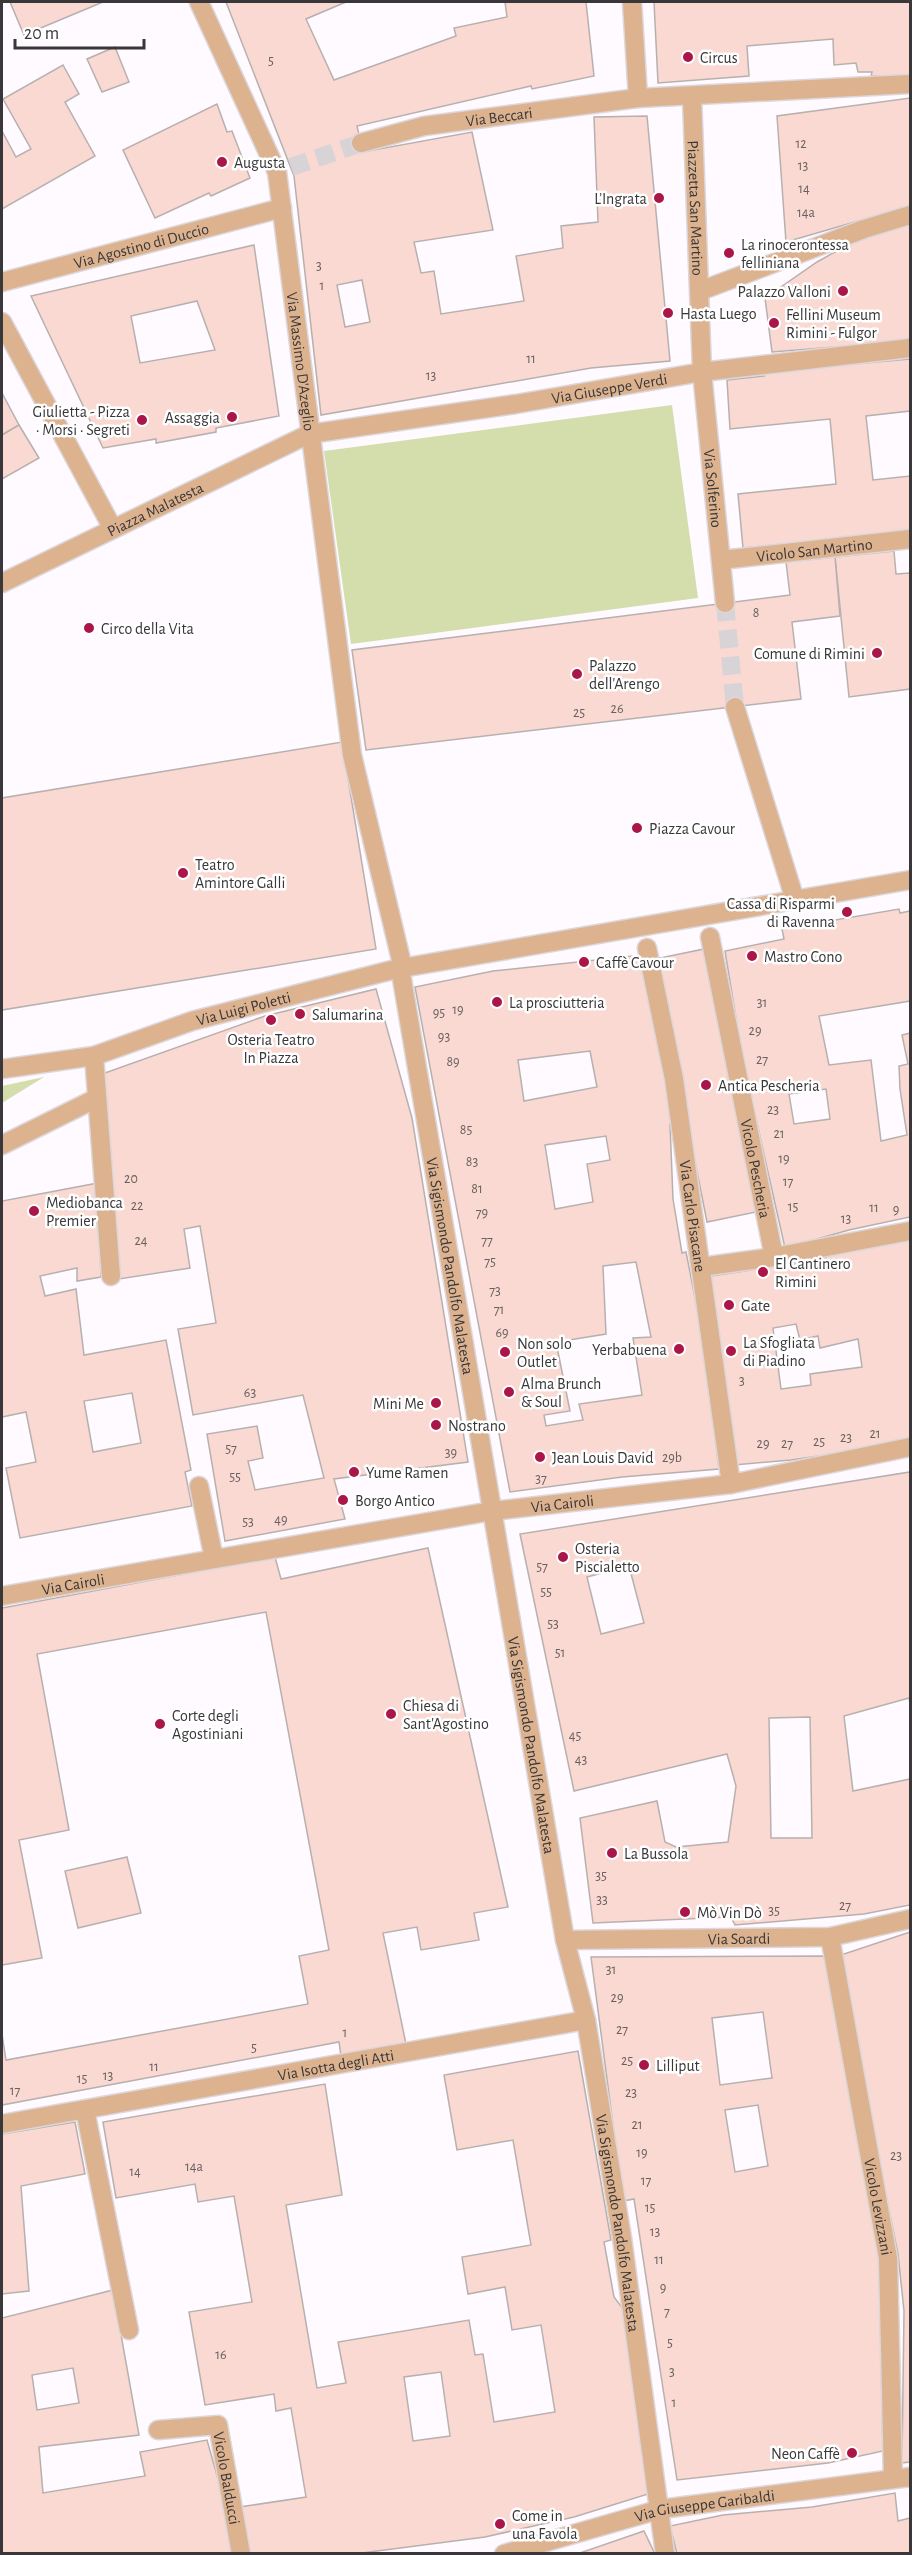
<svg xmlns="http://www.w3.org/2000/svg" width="912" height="2555" font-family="'Alegreya Sans',sans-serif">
  <rect width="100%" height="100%" fill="#fffaff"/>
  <g fill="#d4ddac">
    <polygon points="672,405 698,598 351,644 324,451"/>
    <polygon points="44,1077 2,1103 2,1086"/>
  </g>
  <g fill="#f9d9d2" stroke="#b8b0af" stroke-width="1.5" fill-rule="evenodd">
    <polygon points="10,2 103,2 24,35"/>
    <path d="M226 2H346L306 19 334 80 456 36 454 28 507 17 505 2H586L594 76 532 89 531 86 357 126 363 152 472 132 493 230 414 242 421 273 434 271 441 314 524 301 516 256 563 248 561 226 598 222 594 117 647 116 670 361 591 368 321 415 294 176ZM362 280 370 322 345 327 337 285Z"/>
    <polygon points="654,2 910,2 910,76 871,76 872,72 858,72 856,63 834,65 833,39 747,46 749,76 658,83"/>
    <polygon points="115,47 129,82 102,92 87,59"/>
    <polygon points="63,65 79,94 65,102 95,156 2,209 2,131 16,157 31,149 3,99"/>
    <polygon points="910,98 910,206 786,242 777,116"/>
    <polygon points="217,104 227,132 232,131 250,178 211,196 209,193 155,218 123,150"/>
    <polygon points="910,221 910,341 772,352 765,298 817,262 849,244 883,229"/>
    <path d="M254 245 279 416 216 428V432L156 443V439L103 448 31 296ZM197 301 215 350 140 363 131 316Z"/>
    <polygon points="910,359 910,411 866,416 873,480 910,476 910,532 743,548 738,494 836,484 830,419 730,429 727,380 764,376 764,372"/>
    <polygon points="2,393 19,425 2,435"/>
    <polygon points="19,425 39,458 2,479 2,435"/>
    <polygon points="894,551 896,574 910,573 910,689 849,697 835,557"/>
    <polygon points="835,557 840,616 792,622 801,699 366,750 352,650 790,595 786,562"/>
    <polygon points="342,742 376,949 2,1010 2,798"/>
    <path d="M899 909 900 913 910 911V1001L819 1016 829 1065 871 1060 881 1141 907 1135 900 1089 899 1066 908 1064 902 1035 910 1033V1217L849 1230 785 1248 743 1061 725 951 784 939 782 929ZM826 1089 830 1119 794 1124 789 1094Z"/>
    <polygon points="704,949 756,1212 707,1222 655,959"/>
    <path d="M642 955 674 1123 670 1124 673 1199 682 1253 686 1252 702 1333 719 1469 622 1477 510 1492 415 987 493 971ZM590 1051 597 1087 524 1101 518 1060ZM606 1136 610 1160 587 1164 593 1202 555 1209 545 1145ZM636 1262 651 1337 633 1338 642 1395 579 1404 583 1420 546 1426 544 1415 570 1411 556 1342 606 1334 603 1266Z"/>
    <polygon points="376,989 412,1118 468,1462 334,1479 345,1519 225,1541 207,1434 257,1426 263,1458 248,1461 255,1490 324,1478 303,1395 193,1415 178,1329 216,1323 200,1226 184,1229 190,1268 119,1279 102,1074 265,1016"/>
    <path d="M98 1183 101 1277 77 1281V1268L40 1276 45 1296 76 1289 84 1355 166 1340 191 1470 185 1472 192 1506 20 1538 6 1468 36 1462 26 1412 2 1417V1201ZM132 1393 141 1443 93 1452 84 1401Z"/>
    <path d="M910 1239V1443L791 1460 734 1465 711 1276 824 1259 832 1253ZM796 1324 800 1340 818 1336 820 1348 858 1339 862 1367 810 1374 811 1385 781 1389 773 1328Z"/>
    <path d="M910 1472V1703L909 1698 844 1716 853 1791 910 1779V1905L864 1914 735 1925 731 1917 593 1923 580 1818 657 1801 665 1842 676 1847 728 1842 736 1786 727 1754 574 1791 520 1534ZM629 1566 644 1623 601 1634 587 1577ZM810 1717 812 1838H771L769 1718Z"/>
    <polygon points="428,1548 508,1907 474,1913 479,1940 421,1950 417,1927 383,1933 406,2044 341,2056 339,2042 2,2105 2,2034 6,2060 308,2004 299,1956 329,1950 266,1612 37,1654 69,1830 19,1840 42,1958 2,1965 2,1608 275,1557 281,1579"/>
    <polygon points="127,1857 141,1913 78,1928 65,1871"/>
    <polygon points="910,1932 910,2462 902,2463 904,2311 898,2254 853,2033 841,1955"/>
    <path d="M824 1956 879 2256 883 2451 828 2463 677 2480 634 2199 623 2201 591 1957ZM763 2012 772 2078 720 2085 712 2018ZM758 2105 768 2166 735 2172 725 2110Z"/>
    <path d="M578 2051 611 2240 604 2242 614 2297 626 2313 648 2494 574 2517 485 2537 354 2554H248L240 2507 306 2497 291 2408 276 2411 274 2394 205 2405 189 2312 252 2302 234 2196 198 2202 195 2184 116 2198 103 2122 325 2084 342 2195 286 2205 317 2388 346 2383 338 2342 469 2320 475 2355 483 2354 494 2422 555 2412 541 2325 512 2330 505 2287 468 2294 462 2257 531 2245 513 2140 457 2150 444 2075ZM441 2372 450 2436 413 2441 404 2377Z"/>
    <polygon points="75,2122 85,2174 21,2186 29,2291 2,2294 2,2134"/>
    <path d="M113 2290 139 2435 39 2447 43 2493 145 2476 140 2452 207 2440 220 2486 234 2554H2V2318ZM73 2368 79 2403 37 2410 32 2375Z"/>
    <polygon points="895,2493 898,2521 910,2518 910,2554 677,2554 670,2526 723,2515 812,2507"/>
    <polygon points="644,2531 655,2554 577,2554"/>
  </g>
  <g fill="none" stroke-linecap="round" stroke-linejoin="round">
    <g stroke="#d7d3d7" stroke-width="18" stroke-dasharray="18 9" stroke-linecap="butt">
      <polyline points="291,167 361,143"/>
      <polyline points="725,603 735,707"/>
    </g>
    <g stroke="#dbd7db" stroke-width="21">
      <g id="minor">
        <path id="s1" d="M199 2 277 172 352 755 403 968"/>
        <polyline points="632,2 638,98"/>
        <path id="s2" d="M692 97 702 372 725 603"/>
        <path id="s3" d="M361 143 424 126 638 98 910 84"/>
        <path id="s4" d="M2 282 282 208"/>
        <polyline points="700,291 864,229 910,215"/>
        <polyline points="2,322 113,529"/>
        <path id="s5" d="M721 560 910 539"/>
        <path id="s6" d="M2 583 309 434 516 404 702 372 910 348"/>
        <polyline points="735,707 795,900"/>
        <path id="s7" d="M710 937 774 1257"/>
        <path id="s8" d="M647 948 674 1079 731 1484"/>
        <path id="s9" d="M402 979 565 1940 586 2020 622 2238 665 2554"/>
        <polyline points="94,1056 111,1276"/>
        <path id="s10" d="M2 1069 94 1056 192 1021 396 969 910 880"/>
        <polyline points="2,1145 97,1098"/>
        <polyline points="701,1267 774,1257 910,1231"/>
        <polyline points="199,1486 214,1559"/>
        <path id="s11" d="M2 1596 492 1511 731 1484 910 1447"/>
        <path id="s12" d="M830 1937 888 2258 893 2479"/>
        <path id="s13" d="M565 1940 830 1937 910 1919"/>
        <polyline points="85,2110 129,2330"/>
        <path id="s14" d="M2 2124 586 2020"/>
        <path id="s15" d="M158 2430 218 2425 241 2554"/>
        <path id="s16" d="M504 2554 661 2509 910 2477"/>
      </g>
    </g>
    <use href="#minor" stroke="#ddb28f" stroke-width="18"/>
  </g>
  <g fill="#aa1647" stroke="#fff" stroke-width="2">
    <circle cx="688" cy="57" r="6"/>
    <circle cx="222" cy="162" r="6"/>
    <circle cx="659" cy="198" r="6"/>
    <circle cx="729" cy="253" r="6"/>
    <circle cx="843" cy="291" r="6"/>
    <circle cx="668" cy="313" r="6"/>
    <circle cx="774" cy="323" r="6"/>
    <circle cx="232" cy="417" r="6"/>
    <circle cx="142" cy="420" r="6"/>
    <circle cx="89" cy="628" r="6"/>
    <circle cx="877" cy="653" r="6"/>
    <circle cx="577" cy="674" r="6"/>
    <circle cx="637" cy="828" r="6"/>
    <circle cx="183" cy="873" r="6"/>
    <circle cx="847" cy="912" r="6"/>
    <circle cx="752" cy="956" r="6"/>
    <circle cx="584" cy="962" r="6"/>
    <circle cx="497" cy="1002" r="6"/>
    <circle cx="300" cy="1014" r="6"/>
    <circle cx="271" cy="1020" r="6"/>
    <circle cx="706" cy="1085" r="6"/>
    <circle cx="34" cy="1211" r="6"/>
    <circle cx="763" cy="1272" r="6"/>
    <circle cx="729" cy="1305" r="6"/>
    <circle cx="679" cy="1349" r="6"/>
    <circle cx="731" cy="1351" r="6"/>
    <circle cx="505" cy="1352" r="6"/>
    <circle cx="509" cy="1392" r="6"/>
    <circle cx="436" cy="1403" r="6"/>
    <circle cx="436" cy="1425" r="6"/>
    <circle cx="540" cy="1457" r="6"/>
    <circle cx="354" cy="1472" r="6"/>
    <circle cx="343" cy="1500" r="6"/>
    <circle cx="563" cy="1557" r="6"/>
    <circle cx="391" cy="1714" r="6"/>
    <circle cx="160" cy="1724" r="6"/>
    <circle cx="612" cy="1853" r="6"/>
    <circle cx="685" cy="1912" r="6"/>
    <circle cx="644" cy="2065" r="6"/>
    <circle cx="852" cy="2453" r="6"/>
    <circle cx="500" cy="2524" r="6"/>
  </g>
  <g text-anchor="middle" stroke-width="5" stroke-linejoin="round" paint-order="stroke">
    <g font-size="14" fill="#69605f">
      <text x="271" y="65">5</text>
      <text x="801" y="148">12</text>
      <text x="803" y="170">13</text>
      <text x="804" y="193">14</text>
      <text x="806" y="217">14a</text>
      <text x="319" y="270">3</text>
      <text x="322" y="290">1</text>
      <text x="531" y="363">11</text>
      <text x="431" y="380">13</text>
      <text x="756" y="617">8</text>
      <text x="617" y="713">26</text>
      <text x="579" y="717">25</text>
      <text x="762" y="1007">31</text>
      <text x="458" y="1014">19</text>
      <text x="439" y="1017">95</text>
      <text x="755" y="1035">29</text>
      <text x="444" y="1041">93</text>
      <text x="762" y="1064">27</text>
      <text x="453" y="1066">89</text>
      <text x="773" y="1114">23</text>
      <text x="466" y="1134">85</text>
      <text x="779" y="1138">21</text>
      <text x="784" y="1163">19</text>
      <text x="472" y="1166">83</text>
      <text x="131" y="1183">20</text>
      <text x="788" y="1186">17</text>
      <text x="477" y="1193">81</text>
      <text x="137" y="1210">22</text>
      <text x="793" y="1211">15</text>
      <text x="874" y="1212">11</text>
      <text x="896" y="1214">9</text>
      <text x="482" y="1217">79</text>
      <text x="846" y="1223">13</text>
      <text x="141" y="1245">24</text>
      <text x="487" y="1245">77</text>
      <text x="490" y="1266">75</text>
      <text x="495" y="1295">73</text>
      <text x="499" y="1314">71</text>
      <text x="502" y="1337">69</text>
      <text x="742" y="1385">3</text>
      <text x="250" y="1397">63</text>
      <text x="875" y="1438">21</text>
      <text x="846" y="1442">23</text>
      <text x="819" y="1446">25</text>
      <text x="763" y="1448">29</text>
      <text x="787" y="1448">27</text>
      <text x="231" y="1453">57</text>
      <text x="451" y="1457">39</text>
      <text x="672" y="1462">29b</text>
      <text x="235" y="1481">55</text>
      <text x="541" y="1483">37</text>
      <text x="281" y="1524">49</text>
      <text x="248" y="1526">53</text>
      <text x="542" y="1571">57</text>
      <text x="546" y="1596">55</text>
      <text x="553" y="1628">53</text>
      <text x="560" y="1657">51</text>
      <text x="575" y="1740">45</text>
      <text x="581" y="1764">43</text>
      <text x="601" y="1880">35</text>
      <text x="602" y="1904">33</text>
      <text x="845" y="1910">27</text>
      <text x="774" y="1915">35</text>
      <text x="611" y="1974">31</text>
      <text x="617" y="2002">29</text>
      <text x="622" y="2034">27</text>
      <text x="345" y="2037">1</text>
      <text x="254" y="2052">5</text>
      <text x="627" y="2065">25</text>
      <text x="154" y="2071">11</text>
      <text x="108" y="2080">13</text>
      <text x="82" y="2083">15</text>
      <text x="15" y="2095">17</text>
      <text x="631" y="2097">23</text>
      <text x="637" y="2129">21</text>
      <text x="642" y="2157">19</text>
      <text x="896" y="2160">23</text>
      <text x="194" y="2171">14a</text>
      <text x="135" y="2176">14</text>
      <text x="646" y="2185">17</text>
      <text x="650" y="2212">15</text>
      <text x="655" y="2236">13</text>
      <text x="659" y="2264">11</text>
      <text x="663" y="2292">9</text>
      <text x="667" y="2316">7</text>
      <text x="670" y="2347">5</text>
      <text x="221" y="2359">16</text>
      <text x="672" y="2376">3</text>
      <text x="674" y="2407">1</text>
    </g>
    <g font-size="16" fill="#393739" stroke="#fff" text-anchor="start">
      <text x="700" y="63">Circus</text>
      <text x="234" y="168">Augusta</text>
      <text x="647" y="204" text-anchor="end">L’Ingrata</text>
      <text x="741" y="250">La rinocerontessa<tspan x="741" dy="18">felliniana</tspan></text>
      <text x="831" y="297" text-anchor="end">Palazzo Valloni</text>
      <text x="680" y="319">Hasta Luego</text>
      <text x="786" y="320">Fellini Museum<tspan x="786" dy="18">Rimini - Fulgor</tspan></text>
      <text x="130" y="417" text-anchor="end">Giulietta - Pizza<tspan x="130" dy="18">• Morsi • Segreti</tspan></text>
      <text x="220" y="423" text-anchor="end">Assaggia</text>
      <text x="101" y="634">Circo della Vita</text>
      <text x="865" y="659" text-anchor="end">Comune di Rimini</text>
      <text x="589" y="671">Palazzo<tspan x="589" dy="18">dell'Arengo</tspan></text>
      <text x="649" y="834">Piazza Cavour</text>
      <text x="195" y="870">Teatro<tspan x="195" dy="18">Amintore Galli</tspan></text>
      <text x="835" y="909" text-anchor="end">Cassa di Risparmi<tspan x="835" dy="18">di Ravenna</tspan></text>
      <text x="764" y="962">Mastro Cono</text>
      <text x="596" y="968">Caffè Cavour</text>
      <text x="509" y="1008">La prosciutteria</text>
      <text x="312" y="1020">Salumarina</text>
      <text x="271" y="1045" text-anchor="middle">Osteria Teatro<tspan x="271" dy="18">In Piazza</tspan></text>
      <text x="718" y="1091">Antica Pescheria</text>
      <text x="46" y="1208">Mediobanca<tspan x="46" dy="18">Premier</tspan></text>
      <text x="775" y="1269">El Cantinero<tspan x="775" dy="18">Rimini</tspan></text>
      <text x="741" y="1311">Gate</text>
      <text x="743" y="1348">La Sfogliata<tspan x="743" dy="18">di Piadino</tspan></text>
      <text x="517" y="1349">Non solo<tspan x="517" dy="18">Outlet</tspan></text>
      <text x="667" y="1355" text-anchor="end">Yerbabuena</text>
      <text x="521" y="1389">Alma Brunch<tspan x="521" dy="18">&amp; Soul</tspan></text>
      <text x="424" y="1409" text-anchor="end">Mini Me</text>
      <text x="448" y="1431">Nostrano</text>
      <text x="552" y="1463">Jean Louis David</text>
      <text x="366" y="1478">Yume Ramen</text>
      <text x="355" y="1506">Borgo Antico</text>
      <text x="575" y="1554">Osteria<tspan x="575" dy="18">Piscialetto</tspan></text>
      <text x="403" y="1711">Chiesa di<tspan x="403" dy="18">Sant'Agostino</tspan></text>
      <text x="172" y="1721">Corte degli<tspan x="172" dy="18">Agostiniani</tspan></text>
      <text x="624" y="1859">La Bussola</text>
      <text x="697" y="1918">Mò Vin Dò</text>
      <text x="656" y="2071">Lilliput</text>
      <text x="840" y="2459" text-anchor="end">Neon Caffè</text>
      <text x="512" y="2521">Come in<tspan x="512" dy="18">una Favola</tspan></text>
    </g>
    <g font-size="16" fill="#393739" stroke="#fff">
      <text dy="6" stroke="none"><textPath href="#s3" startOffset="141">Via Beccari</textPath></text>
      <text dy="6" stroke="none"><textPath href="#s2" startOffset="111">Piazzetta San Martino</textPath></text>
      <text dy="6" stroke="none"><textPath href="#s4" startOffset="144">Via Agostino di Duccio</textPath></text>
      <text dy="6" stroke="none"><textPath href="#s1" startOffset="378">Via Massimo D'Azeglio</textPath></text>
      <text dy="6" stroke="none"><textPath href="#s6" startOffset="645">Via Giuseppe Verdi</textPath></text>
      <text dy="6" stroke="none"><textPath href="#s2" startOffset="392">Via Solferino</textPath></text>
      <text dy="6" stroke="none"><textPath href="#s6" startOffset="170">Piazza Malatesta</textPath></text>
      <text dy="6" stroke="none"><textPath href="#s5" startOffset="94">Vicolo San Martino</textPath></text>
      <text dy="6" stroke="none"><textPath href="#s10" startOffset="250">Via Luigi Poletti</textPath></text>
      <text dy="6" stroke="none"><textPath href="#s7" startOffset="236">Vicolo Pescheria</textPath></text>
      <text dy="6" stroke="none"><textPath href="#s8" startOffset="272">Via Carlo Pisacane</textPath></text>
      <text dy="6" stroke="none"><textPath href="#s9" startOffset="291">Via Sigismondo Pandolfo Malatesta</textPath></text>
      <text dy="6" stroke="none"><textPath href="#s11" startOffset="568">Via Cairoli</textPath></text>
      <text dy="6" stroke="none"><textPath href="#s11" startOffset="72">Via Cairoli</textPath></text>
      <text dy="6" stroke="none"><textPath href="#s9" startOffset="777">Via Sigismondo Pandolfo Malatesta</textPath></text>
      <text dy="6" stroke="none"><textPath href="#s13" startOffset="174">Via Soardi</textPath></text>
      <text dy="6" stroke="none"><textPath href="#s14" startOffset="339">Via Isotta degli Atti</textPath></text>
      <text dy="6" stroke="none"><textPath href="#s12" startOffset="274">Vicolo Levizzani</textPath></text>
      <text dy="6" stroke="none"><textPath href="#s9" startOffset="1263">Via Sigismondo Pandolfo Malatesta</textPath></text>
      <text dy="6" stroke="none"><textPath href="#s15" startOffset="114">Vicolo Balducci</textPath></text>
      <text dy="6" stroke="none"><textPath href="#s16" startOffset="207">Via Giuseppe Garibaldi</textPath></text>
    </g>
  </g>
  <rect width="912" height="2555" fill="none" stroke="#393739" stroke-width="6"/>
  <path d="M15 39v9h129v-9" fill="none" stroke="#393739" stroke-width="3"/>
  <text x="24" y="39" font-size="18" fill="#393739" stroke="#ffffff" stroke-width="4.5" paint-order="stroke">20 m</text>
</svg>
